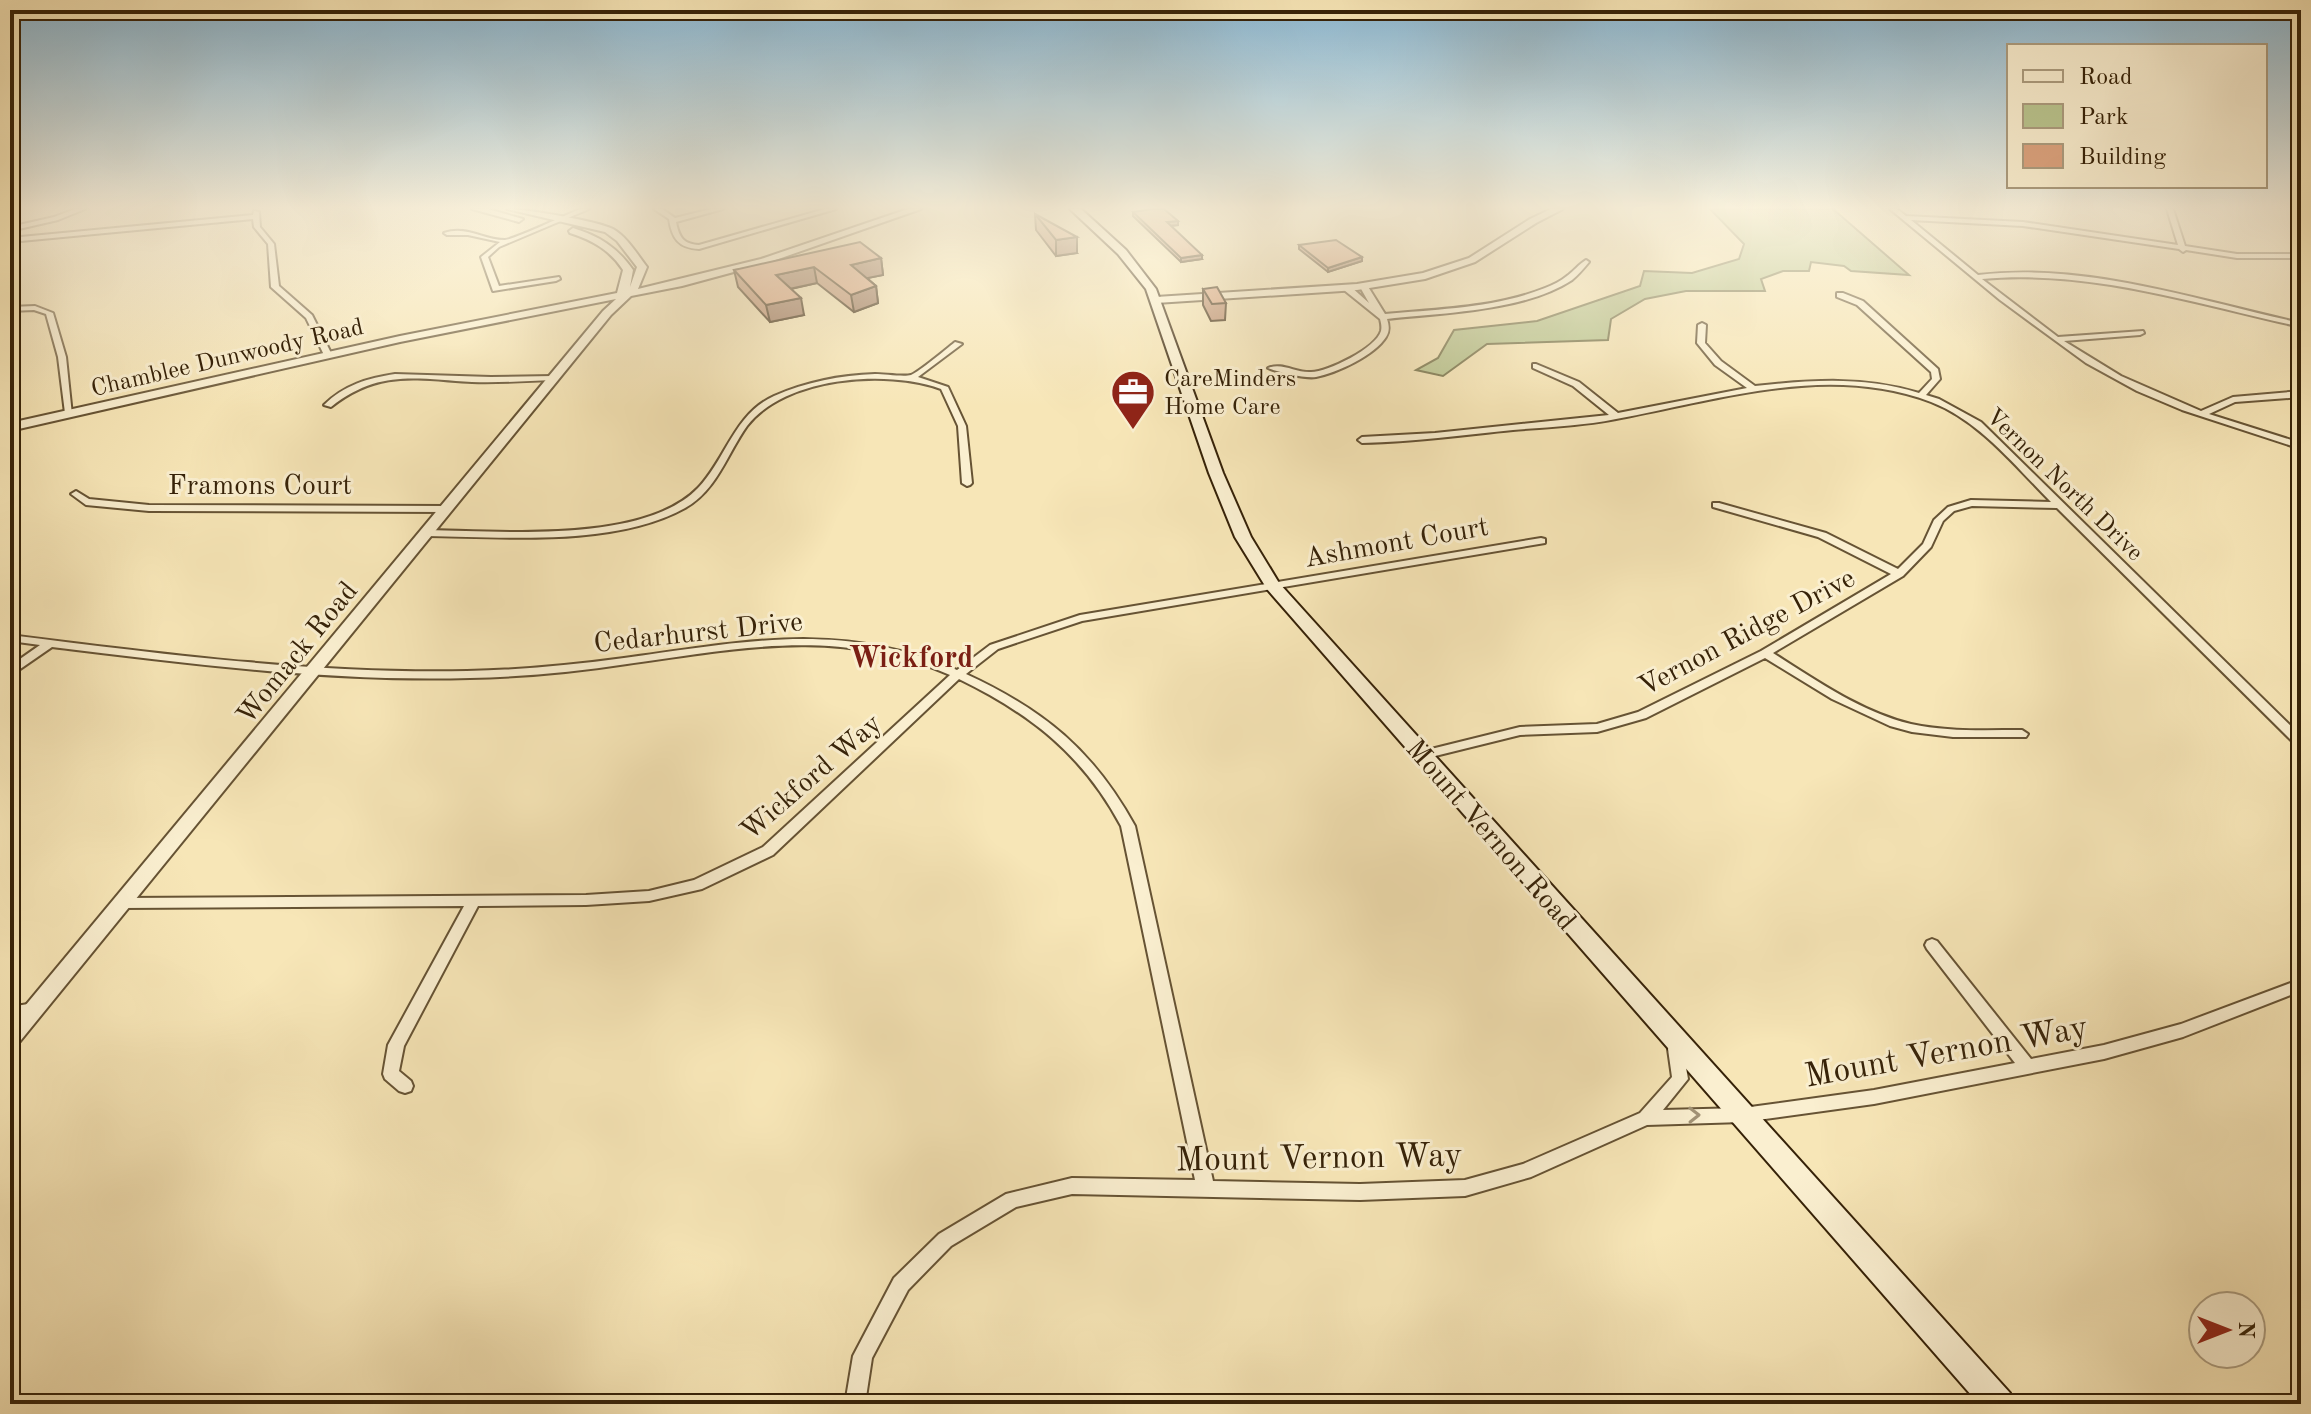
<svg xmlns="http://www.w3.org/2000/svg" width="2311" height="1414" font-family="'Old Standard TT',serif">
  <rect width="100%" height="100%" fill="#f7e6b7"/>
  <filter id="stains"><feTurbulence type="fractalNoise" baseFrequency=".0025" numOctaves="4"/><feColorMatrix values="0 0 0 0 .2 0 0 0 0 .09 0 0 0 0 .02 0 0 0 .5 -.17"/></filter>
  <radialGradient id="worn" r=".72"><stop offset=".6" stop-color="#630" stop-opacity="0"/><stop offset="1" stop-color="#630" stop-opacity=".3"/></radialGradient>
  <polygon fill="#bac690" stroke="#78744c" stroke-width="2" points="1710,209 1833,209 1909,275 1851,271 1844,266 1811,262 1809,271 1783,271 1761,279 1765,291 1686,291 1645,299 1611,319 1608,340 1487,344 1443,376 1416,370 1438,358 1454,330 1537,321 1640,286 1644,271 1692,273 1739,259 1744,244"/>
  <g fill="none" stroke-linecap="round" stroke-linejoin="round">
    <g stroke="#665334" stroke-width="4">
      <g id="minor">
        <polygon points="75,209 85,209 58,220 10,231 10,227 54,217"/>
        <path d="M580 209H589L499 247 488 257 499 286 559 277 560 279 556 281 493 291 481 257 500 242 468 235H447L444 233C466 225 484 240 505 240 515 239 566 215 580 209Z"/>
        <path d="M654 209H662L675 218 711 209H723L676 222C679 237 683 244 699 245L825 209H836L699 249C678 248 672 238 669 219Z"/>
        <path d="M1890 209H1897L1906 216 2023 222 2178 245 2167 209H2173L2185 246 2237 254H2301V258H2237L2186 250 2183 252 2179 249 2023 226 1911 220 1978 275C2086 262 2196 300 2301 323V327C2197 304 2090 269 1982 279L2058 337 2143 331 2144 333 2140 335 2064 341 2121 376 2201 411 2233 397 2301 391V397L2235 402 2209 414 2301 443V449L2182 410 2137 391 2086 363 2000 300Z"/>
        <polygon points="254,211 259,212 260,227 274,244 279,286 312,315 332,355 331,357 324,355 306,318 271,287 268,244 254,227 253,219 10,242 10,238 253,215"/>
        <path d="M1586 260 1589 262C1584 268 1578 275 1572 280 1525 311 1443 313 1387 319 1389 325 1390 331 1386 337 1375 355 1337 373 1316 377 1306 379 1277 372 1268 368 1282 362 1296 373 1311 372 1328 372 1376 348 1381 331 1382 326 1381 323 1380 319L1344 290V286H1350L1369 303 1360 287 1367 285 1385 314C1438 309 1495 308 1545 288 1553 285 1561 281 1567 276 1574 271 1579 264 1586 260Z"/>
        <path d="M1837 293H1843L1863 301 1938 369 1940 379 1926 395 1939 399 1981 422 2301 736V747L2297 746 2057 508 1972 506 1954 511 1943 521 1931 547 1903 576 1773 653C1816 680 1861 712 1911 724 1947 732 1985 730 2022 730L2028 734 2026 737H1953L1912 732 1890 726 1832 699 1765 658 1646 718 1597 732 1520 735 1423 759 1419 758 1417 755 1419 752 1520 727 1597 724 1638 712 1761 651 1891 574 1818 537 1713 507V503H1719L1826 533 1898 569 1923 544 1934 520 1948 507 1971 500 2051 502C2015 466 1980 421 1931 402 1828 363 1718 400 1616 419 1582 426 1547 427 1513 430 1463 435 1413 442 1362 443L1358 440 1362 437 1435 433 1609 415 1573 386 1533 368V364H1536L1579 382 1618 413 1747 388 1715 365 1697 343 1698 325 1702 323 1706 325 1705 343 1721 361 1755 386C1811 380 1865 376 1919 393L1932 379 1931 372 1857 305 1837 297Z"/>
        <polygon points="35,306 53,313 66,357 72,415 65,413 58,357 46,314 34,310 10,311 10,307"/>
        <path d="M955 342 962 344 918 377 948 387 966 426 972 483 970 485 967 486 962 483 958 426 941 389C886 369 785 377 747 426 727 454 717 490 685 508 615 547 505 537 427 536L422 533 427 530C500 531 644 544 698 488 726 459 734 414 774 396 806 382 841 375 875 374 884 374 904 377 911 375 920 371 945 350 955 342Z"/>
        <path d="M395 374 491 377 553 376 557 378 553 380C526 381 499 383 472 382 416 379 379 369 331 407L324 405C344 385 368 378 395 374Z"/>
        <polygon points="76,491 89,499 149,505 447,506 452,509 447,512 149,511 86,505 71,494"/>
        <path d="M1541 538 1545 539V543L1082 621 998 649 966 674C1044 710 1093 750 1135 826L1213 1181 1360 1184 1465 1180 1523 1164 1640 1113 1672 1077 1668 1049 1670 1044 1676 1042 1682 1044 1688 1079 1663 1110 1743 1108 1874 1090 2015 1063 1927 949 1925 945 1927 941 1932 939 1937 941 2031 1059 2104 1045 2181 1024 2301 979V991L2183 1037 2104 1059 1874 1104 1743 1122 1647 1125 1531 1177 1465 1196 1360 1200 1072 1194 1016 1207 951 1246 908 1290 872 1358 865 1404H845L853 1356 894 1278 939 1234 1006 1194 1072 1178 1195 1180 1121 826C1083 755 1031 714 959 679L773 855 702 889 649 901 586 905 478 906 404 1046 399 1071 411 1081 413 1086 411 1091 405 1093 399 1091 385 1079 383 1074 388 1045 464 906 121 908 116 907 114 903 116 899 121 898 586 895 649 891 694 880 763 847 950 675C839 627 742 648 627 664 575 672 523 677 470 678 330 682 191 664 52 647L10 676V666L40 645 10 641V635C162 654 314 674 467 671 520 670 572 665 624 658 743 642 841 620 957 670L990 645 1080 615Z"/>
        <polygon points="34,1003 39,1005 42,1009 39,1013 10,1019 10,1007"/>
      </g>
    </g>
    <g stroke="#665334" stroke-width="4">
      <g id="tertiary">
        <polygon points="472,209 488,209 523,219 519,222"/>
        <path d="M507 209C526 209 597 221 613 229 627 237 637 254 647 267L638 289 761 259 908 209H921L767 263 682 286 631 296 611 315 17 1045 10 1048V1024L603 311 616 299 400 342 10 431V423L400 336 617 293 623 270C610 250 592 240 570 233L569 231 573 228C599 236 617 247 633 270L630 287 637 267 617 241 605 232Z"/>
        <polygon points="1551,209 1563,209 1536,223 1475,262 1425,279 1357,290 1156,303 1151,300 1156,297 1357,284 1423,273 1469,258 1530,219"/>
      </g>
    </g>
    <g stroke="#362208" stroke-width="4">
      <polygon id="secondary" points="1070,209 1081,209 1126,250 1156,289 1223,473 1251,537 1279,583 2010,1393 2014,1404 1979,1404 1267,589 1235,537 1209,473 1146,289 1118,254"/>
    </g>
    <use href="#minor" fill="#faefd0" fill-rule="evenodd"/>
    <use href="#tertiary" fill="#faefd0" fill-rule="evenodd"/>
    <use href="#secondary" fill="#faefd0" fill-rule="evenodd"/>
  </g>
  <g fill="#bd8d6e" stroke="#362208" stroke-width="2">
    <polygon points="1133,212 1178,221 1178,225 1170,226 1202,259 1181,262 1133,216"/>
    <polygon points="1035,214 1077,253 1056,256 1036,230"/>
    <polygon points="1299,245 1362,257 1362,261 1328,272 1299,249"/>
    <polygon points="881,258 883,275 867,278 876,286 878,303 854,312 817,283 791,289 804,315 770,322 738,287 734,270"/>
    <polygon points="1203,289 1226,303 1225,320 1211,321 1203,305"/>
  </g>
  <g fill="#9a735a" stroke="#362208" stroke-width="2">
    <polygon points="1178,221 1178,225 1167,226 1167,222"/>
    <polygon points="1077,237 1077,253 1056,256 1056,240"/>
    <polygon points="1202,255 1202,259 1181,262 1181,258"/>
    <polygon points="1362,257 1362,261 1328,272 1328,268"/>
    <polygon points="881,258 883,275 853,281 851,265"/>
    <polygon points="814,267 817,283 780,291 776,275"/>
    <polygon points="876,286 878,303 854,312 851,295"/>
    <polygon points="801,298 804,315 770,322 766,305"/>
  </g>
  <g fill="#dca480" stroke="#362208" stroke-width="2">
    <polygon points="1153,209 1164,209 1178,221 1167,222 1202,255 1181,258 1133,212"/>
    <polygon points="1035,214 1077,237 1056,240"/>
    <polygon points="1336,240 1362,257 1328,268 1299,245"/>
    <polygon points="860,242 881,258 851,265 876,286 851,295 814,267 776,275 801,298 766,305 734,270"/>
    <polygon points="1217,287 1226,303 1212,304 1203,289"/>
  </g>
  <defs><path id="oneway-chevron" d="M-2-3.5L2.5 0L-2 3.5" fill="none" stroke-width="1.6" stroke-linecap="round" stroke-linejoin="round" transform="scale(2)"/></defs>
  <use stroke="#a29376" href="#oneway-chevron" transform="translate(1694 1115) rotate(-1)"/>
  <linearGradient id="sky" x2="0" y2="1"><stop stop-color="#8ab8d4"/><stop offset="0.51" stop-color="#fbf4df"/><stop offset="1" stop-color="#fbf4df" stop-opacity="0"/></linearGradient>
  <rect width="2311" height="407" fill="url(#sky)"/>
  <defs>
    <g id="office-pin" transform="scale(2.3)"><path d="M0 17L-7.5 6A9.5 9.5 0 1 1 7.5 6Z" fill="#8f2418" stroke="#faefd0"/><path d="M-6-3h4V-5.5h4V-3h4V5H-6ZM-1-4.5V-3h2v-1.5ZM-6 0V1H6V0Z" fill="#fff"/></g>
  </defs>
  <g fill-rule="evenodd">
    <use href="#office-pin" x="1133" y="392"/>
  </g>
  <g text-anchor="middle" stroke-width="6" stroke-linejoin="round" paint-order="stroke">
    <g font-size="24" fill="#362208" stroke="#faefd0">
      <text transform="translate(227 357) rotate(-13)" y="8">Chamblee Dunwoody Road</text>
      <text transform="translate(2065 484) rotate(44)" y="8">Vernon North Drive</text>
    </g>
    <g font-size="24" fill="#362208" stroke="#faefd0" text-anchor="start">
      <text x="1164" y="386">CareMinders<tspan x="1164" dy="28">Home Care</tspan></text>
    </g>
    <g font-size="28" fill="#362208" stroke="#faefd0">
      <text x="260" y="494">Framons Court</text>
      <text transform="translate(1396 541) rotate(-10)" y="10">Ashmont Court</text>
      <text transform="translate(698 631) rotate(-6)" y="10">Cedarhurst Drive</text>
      <text transform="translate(1746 631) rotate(-28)" y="10">Vernon Ridge Drive</text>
      <text transform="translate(296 652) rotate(-51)" y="10">Womack Road</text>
      <text transform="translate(810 776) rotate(-41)" y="10">Wickford Way</text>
      <text transform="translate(1492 834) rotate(49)" y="10">Mount Vernon Road</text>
    </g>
    <g font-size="30" font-weight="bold" fill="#7a1f14" stroke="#faefd0">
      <text x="911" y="667">Wickford</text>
    </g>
    <g font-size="34" fill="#362208" stroke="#faefd0">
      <text transform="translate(1946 1050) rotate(-10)" y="12">Mount Vernon Way</text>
      <text transform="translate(1319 1156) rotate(-1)" y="12">Mount Vernon Way</text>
    </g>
  </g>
  <rect width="2311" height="1414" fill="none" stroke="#f7e6b7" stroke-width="40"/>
  <rect x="12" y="12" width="2287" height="1390" fill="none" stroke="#362208" stroke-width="4"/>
  <rect x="20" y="20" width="2271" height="1374" fill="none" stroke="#362208" stroke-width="2"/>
  <rect x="2007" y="44" width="260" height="144" fill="#faefd0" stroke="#ac9d80" stroke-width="2"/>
  <rect x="2023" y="70" width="40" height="12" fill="#faefd0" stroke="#ac9d80" stroke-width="2"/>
  <text x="2079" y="84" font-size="24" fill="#362208">Road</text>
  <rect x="2023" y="104" width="40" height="24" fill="#bac690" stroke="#ac9d80" stroke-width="2"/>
  <text x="2079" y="124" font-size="24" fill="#362208">Park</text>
  <rect x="2023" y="144" width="40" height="24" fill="#dca480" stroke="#ac9d80" stroke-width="2"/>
  <text x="2079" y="164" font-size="24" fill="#362208">Building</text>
  <g transform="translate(2227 1330) rotate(90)"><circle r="38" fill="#faefd0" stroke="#ac9d80" stroke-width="2"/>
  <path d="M0-6L14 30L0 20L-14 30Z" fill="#8f2418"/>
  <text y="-12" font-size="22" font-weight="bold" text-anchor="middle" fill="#362208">N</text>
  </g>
  <rect width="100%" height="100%" filter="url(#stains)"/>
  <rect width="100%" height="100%" fill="url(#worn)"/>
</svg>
